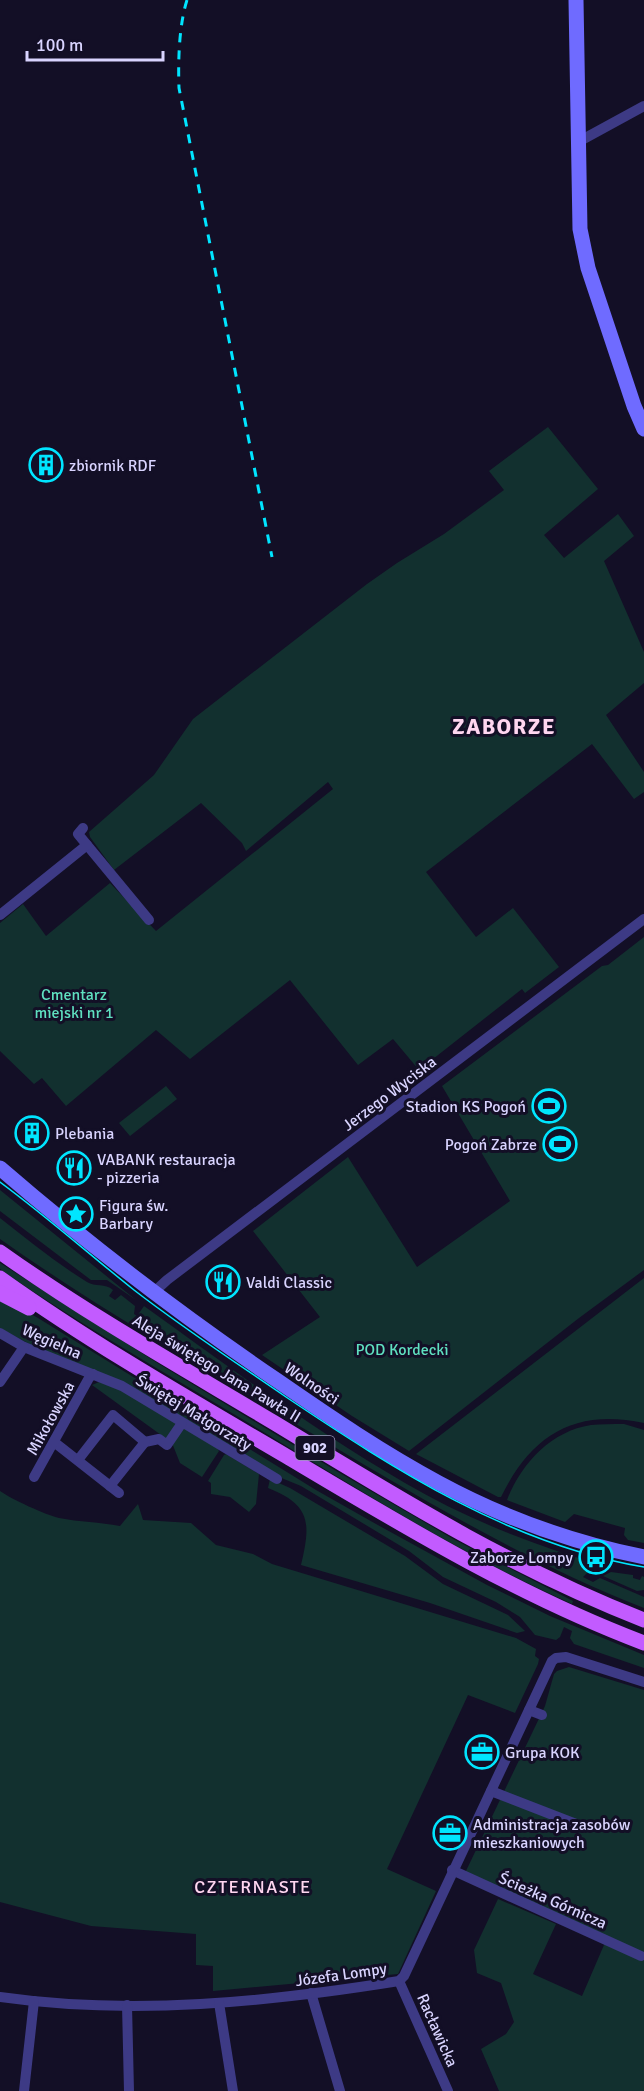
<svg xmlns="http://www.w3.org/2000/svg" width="644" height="2091" font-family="Signika,sans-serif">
  <rect width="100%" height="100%" fill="#130f26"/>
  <g fill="#12302f">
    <polygon points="548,427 598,489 544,535 564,558 618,514 634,536 604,561 644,652 644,683 606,715 644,772 644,792 634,799 592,744 426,872 476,937 513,908 559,967 525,993 522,989 419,1070 393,1039 358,1065 290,980 190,1059 156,1030 66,1106 42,1078 34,1084 0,1051 0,923 23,904 46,936 110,883 156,931 333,789 328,782 246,851 242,843 201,803 114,870 90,837 89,832 154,775 193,719 367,584 397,563 444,534 504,490 489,471"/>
    <polygon points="644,937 644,1270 579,1318 409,1451 352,1416 262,1355 320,1317 253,1231 348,1157 417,1267 510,1201 442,1086 602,966 608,965"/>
    <polygon points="166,1086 177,1099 130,1136 119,1123"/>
    <polygon points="0,1190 136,1300 107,1280 91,1280 0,1211"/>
    <path d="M0 1218C28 1240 56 1263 87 1282 95 1287 105 1283 113 1290L109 1296 115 1300 121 1295 135 1306 134 1314 137 1316 144 1306C229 1367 315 1431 405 1483 470 1521 541 1548 612 1568L588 1572 583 1577 593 1582 600 1578 644 1597V1608C520 1559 410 1492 296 1424 196 1364 95 1306 0 1239Z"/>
    <path d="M0 1263 159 1364 338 1472 455 1540 573 1601 572 1604C458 1553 353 1486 247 1422 164 1372 79 1324 0 1269Z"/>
    <path d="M644 1278V1423C575 1408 531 1435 501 1497H498L416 1454Z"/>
    <polygon points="0,1297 38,1318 316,1490 376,1524 487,1585 550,1616 644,1655 644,1668 574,1644 570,1638 572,1631 564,1627 560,1637 556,1640 535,1635 520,1617 496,1602 443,1577 409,1551 301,1486 279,1477 123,1384 29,1344 0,1328"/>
    <polygon points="99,1382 121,1390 176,1423 168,1440 92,1385"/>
    <path d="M624 1424 644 1430V1543L628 1540 624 1535 625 1528 574 1514 565 1522 507 1500C521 1464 551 1431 591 1425 601 1424 613 1424 624 1424Z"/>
    <polygon points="184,1428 217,1448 219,1451 202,1477 180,1463 172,1443"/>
    <polygon points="226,1454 259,1474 256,1504 249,1512 230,1497 211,1494 211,1483 208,1481 224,1455"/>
    <path d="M270 1479 290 1488 405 1556 443 1584 508 1615 525 1631 517 1633 430 1603 301 1565C311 1523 311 1505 268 1488Z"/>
    <path d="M0 1491C11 1499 46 1515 59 1518 79 1522 100 1522 120 1526L138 1504 143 1520 191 1523 216 1545 253 1554 272 1564 516 1638 536 1649 535 1656 539 1659 538 1664 515 1713 468 1695 387 1869 436 1891 398 1974 213 1991V1966L196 1965V1934L91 1926 0 1902Z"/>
    <polygon points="611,1572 633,1575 633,1578 640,1580 642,1576 644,1577 644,1590 637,1591 603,1576"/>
    <polygon points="569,1667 644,1690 644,2091 499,2091 481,2049 506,2034 514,2022 501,1983 477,1973 474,1950 498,1899 556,1924 533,1974 582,1996 607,1938 465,1873 545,1706 554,1674 557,1671"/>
  </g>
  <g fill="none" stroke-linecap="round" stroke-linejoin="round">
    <g stroke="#3d3a85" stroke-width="10">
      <polyline points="578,142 644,106"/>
      <polyline points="87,845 149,920"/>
      <polyline points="0,915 87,845 78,834 83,828"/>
      <polyline points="153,1293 167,1280 644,919"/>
      <polyline points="0,1333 24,1347 122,1386 277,1479"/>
      <polyline points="0,1382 24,1347"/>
      <polyline points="54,1442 119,1493"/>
      <polyline points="145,1442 159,1439 167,1445 182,1423"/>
      <polyline points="78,1460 113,1415 145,1442 110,1486"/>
      <polyline points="34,1477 89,1378 93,1374"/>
      <polyline points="529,1710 542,1715"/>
      <polyline points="491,1791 576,1824"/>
      <polyline points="452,1870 641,1956"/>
      <polyline points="399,1981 448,2091"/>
      <polyline points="311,1993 340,2091"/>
      <path d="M0 1997C133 2016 268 2002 399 1981L404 1976 552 1661 556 1658 566 1657 644 1682"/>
      <polyline points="219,2003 233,2091"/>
      <polyline points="127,2005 129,2091"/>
      <polyline points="24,2091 34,2001"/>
    </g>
    <g stroke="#6f6bff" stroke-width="15">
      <polyline points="576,0 580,229 588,268 634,406 644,429"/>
      <path d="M0 1168C89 1245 181 1315 278 1381 330 1417 383 1453 439 1483 502 1517 574 1543 644 1557"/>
    </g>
    <g stroke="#c25bff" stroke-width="15">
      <path d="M0 1252C87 1314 181 1367 273 1422 395 1496 510 1568 644 1620"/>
      <path d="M0 1278C91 1343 189 1399 286 1456 402 1525 517 1595 644 1643"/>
      <polyline points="0,1293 29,1308"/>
    </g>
    <path stroke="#00e5ff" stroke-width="1.5" d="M0 1182C46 1216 89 1254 134 1290 183 1328 235 1362 286 1397 395 1470 512 1545 644 1567"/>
    <path stroke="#00e5ff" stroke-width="3" stroke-dasharray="9 8" stroke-linecap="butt" d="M187 0C179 25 178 61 179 88L272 557"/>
  </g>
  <defs>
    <g id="building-ring" transform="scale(1.725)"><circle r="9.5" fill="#130f26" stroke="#00e5ff" stroke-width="1.5"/><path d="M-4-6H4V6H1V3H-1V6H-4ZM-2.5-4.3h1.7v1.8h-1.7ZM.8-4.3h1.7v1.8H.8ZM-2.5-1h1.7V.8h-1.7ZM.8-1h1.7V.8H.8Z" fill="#00e5ff"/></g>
    <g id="stadium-ring" transform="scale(1.725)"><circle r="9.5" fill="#130f26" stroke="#00e5ff" stroke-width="1.5"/><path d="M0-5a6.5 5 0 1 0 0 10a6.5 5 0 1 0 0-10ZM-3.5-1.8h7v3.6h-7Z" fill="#00e5ff"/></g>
    <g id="restaurant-ring" transform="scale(1.725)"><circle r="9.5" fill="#130f26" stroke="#00e5ff" stroke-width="1.5"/><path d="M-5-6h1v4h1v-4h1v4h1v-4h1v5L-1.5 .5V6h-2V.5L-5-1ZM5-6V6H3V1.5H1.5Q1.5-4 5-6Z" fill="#00e5ff"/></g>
    <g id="sight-ring" transform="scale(1.725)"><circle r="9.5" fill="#130f26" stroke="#00e5ff" stroke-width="1.5"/><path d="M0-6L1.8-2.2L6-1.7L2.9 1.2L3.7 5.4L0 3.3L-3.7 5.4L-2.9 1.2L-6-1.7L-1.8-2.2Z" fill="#00e5ff"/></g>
    <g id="bus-ring" transform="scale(1.725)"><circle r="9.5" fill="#130f26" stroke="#00e5ff" stroke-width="1.5"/><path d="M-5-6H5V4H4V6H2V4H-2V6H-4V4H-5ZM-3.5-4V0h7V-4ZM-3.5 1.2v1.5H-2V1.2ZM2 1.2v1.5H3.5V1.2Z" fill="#00e5ff"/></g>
    <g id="office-ring" transform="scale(1.725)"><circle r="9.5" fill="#130f26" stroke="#00e5ff" stroke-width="1.5"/><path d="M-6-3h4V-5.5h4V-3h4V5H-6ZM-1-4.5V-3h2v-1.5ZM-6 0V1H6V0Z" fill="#00e5ff"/></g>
  </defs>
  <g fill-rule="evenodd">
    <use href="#building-ring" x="46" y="465"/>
    <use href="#stadium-ring" x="549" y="1106"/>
    <use href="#building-ring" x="32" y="1133"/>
    <use href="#stadium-ring" x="560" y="1144"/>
    <use href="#restaurant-ring" x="74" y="1168"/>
    <use href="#sight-ring" x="76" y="1214"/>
    <use href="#restaurant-ring" x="223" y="1282"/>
    <use href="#bus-ring" x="596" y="1557"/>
    <use href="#office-ring" x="482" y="1752"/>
    <use href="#office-ring" x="450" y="1833"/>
  </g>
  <g text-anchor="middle" stroke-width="6" stroke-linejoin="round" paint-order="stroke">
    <rect fill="#130f26" stroke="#9e99be" stroke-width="1.5" x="295.5" y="1436" width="39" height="24" rx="4.5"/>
    <g font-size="15" font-weight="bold" fill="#d9d4ff">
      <text x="315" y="1453">902</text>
    </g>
    <g font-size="16" fill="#d9d4ff" stroke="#130f26" text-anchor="start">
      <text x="69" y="471">zbiornik RDF</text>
      <text x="526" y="1112" text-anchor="end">Stadion KS Pogoń</text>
      <text x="55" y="1139">Plebania</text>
      <text x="537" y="1150" text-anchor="end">Pogoń Zabrze</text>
      <text x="97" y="1165">VABANK restauracja<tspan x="97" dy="18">- pizzeria</tspan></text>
      <text x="99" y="1211">Figura św.<tspan x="99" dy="18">Barbary</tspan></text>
      <text x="246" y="1288">Valdi Classic</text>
      <text x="573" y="1563" text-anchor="end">Zaborze Lompy</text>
      <text x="505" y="1758">Grupa KOK</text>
      <text x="473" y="1830">Administracja zasobów<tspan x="473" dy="18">mieszkaniowych</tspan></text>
    </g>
    <g font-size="16" fill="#5fe0c0" stroke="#130f26">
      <text x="74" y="1000">Cmentarz<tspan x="74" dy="18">miejski nr 1</tspan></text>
      <text x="402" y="1355">POD Kordecki</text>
    </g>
    <g font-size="16" fill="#d9d4ff" stroke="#130f26">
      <text transform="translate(389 1093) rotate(-37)" y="6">Jerzego Wyciska</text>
      <text transform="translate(52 1341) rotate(24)" y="6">Węgielna</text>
      <text transform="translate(217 1368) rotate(31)" y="6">Aleja świętego Jana Pawła II</text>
      <text transform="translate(312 1383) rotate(34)" y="6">Wolności</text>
      <text transform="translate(194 1412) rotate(31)" y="6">Świętej Małgorzaty</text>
      <text transform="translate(50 1418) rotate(-61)" y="6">Mikołowska</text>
      <text transform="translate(553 1900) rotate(24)" y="6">Ścieżka Górnicza</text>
      <text transform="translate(341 1974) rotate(-8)" y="6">Józefa Lompy</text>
      <text transform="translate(438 2030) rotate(66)" y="6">Racławicka</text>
    </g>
    <g font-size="18" letter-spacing="1.5" fill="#ffd6f0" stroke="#130f26">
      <text x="253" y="1893">CZTERNASTE</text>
    </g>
    <g font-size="22" font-weight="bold" letter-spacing="1.5" fill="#ffd6f0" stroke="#130f26">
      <text x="504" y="734">ZABORZE</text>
    </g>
  </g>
  <path d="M27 51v9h136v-9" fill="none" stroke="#d9d4ff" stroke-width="3"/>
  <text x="36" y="51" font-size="18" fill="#d9d4ff" stroke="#130f26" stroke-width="4.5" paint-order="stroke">100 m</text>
</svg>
